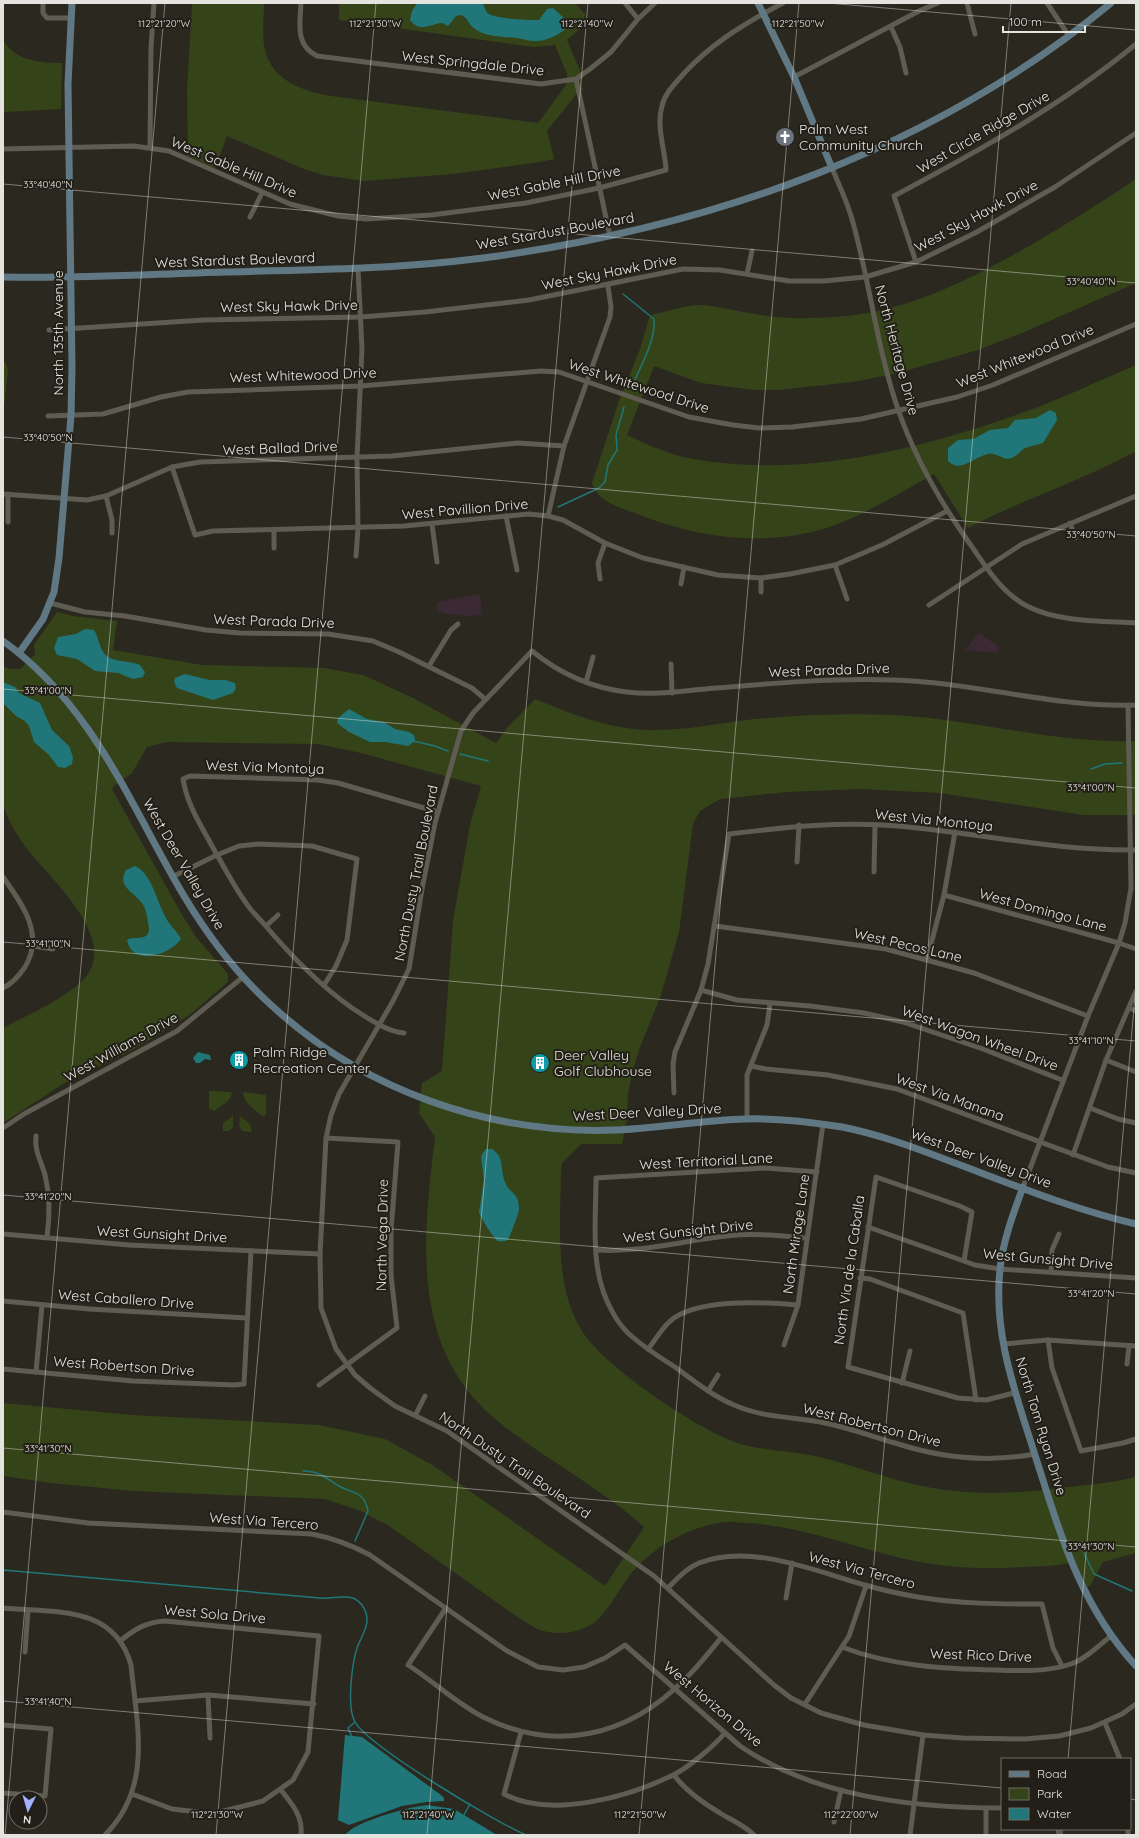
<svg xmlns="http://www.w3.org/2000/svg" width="1139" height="1838" font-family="Quicksand,sans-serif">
  <rect width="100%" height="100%" fill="#2b2820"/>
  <g fill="#3b2a34">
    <polygon points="480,594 482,614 471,616 447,614 437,611 437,602"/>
    <polygon points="979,633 999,647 998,653 965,650"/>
  </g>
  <g fill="#354319">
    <path d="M192 3H264C264 17 262 32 264 46 270 80 302 91 331 96L538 123 566 85 567 74 555 45 534 47 339 20V3H575L585 14 582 27 567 40 583 78 581 80 583 90 574 97 547 131 554 159 540 162 453 174 364 181 323 175 304 169 227 136 215 168 186 155 188 149 187 91Z"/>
    <path d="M3 39C14 61 40 63 62 63L61 109 3 112Z"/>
    <path d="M1136 179V283L1022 333 978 350 898 373 853 382 778 390H754L701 383 654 366 627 435C648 445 670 455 693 459 801 478 914 451 1016 415 1057 401 1096 382 1136 365V451C1082 481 1023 499 968 528L934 474C903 491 871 511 838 524 773 548 703 540 640 515 622 508 598 503 592 483L619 401 640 349 649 318 654 314C670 311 688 304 704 305 728 308 752 315 776 317 795 319 815 318 834 317 906 313 969 280 1031 245 1067 224 1102 202 1136 179Z"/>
    <polygon points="3,358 8,369 3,418"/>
    <path d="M57 612 73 616 117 621 113 650 202 665 324 668 363 675 411 697 496 743 507 728 535 699C572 714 608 729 649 730 681 731 715 724 746 720 795 715 844 713 893 715 974 719 1055 744 1136 741V815H1084L939 793 861 789 787 792 720 799 700 811 693 824 679 932 661 995 639 1050 632 1073 628 1093 627 1120 622 1144H581L562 1163 561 1169C561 1222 553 1284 582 1331 604 1367 703 1434 744 1445 768 1451 795 1451 819 1457 856 1466 890 1480 927 1487 969 1495 1010 1494 1053 1489 1081 1485 1109 1484 1136 1477V1553L1103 1562 1090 1586 1087 1587 1075 1561C1058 1567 1039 1566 1021 1567 978 1570 935 1567 893 1556 845 1544 798 1526 748 1523 741 1523 733 1521 727 1522 692 1525 657 1545 634 1570 622 1584 614 1601 602 1615 589 1632 560 1637 540 1630 533 1627 526 1622 519 1618L389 1526 361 1511 325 1499 133 1491 51 1483 3 1476V1403L133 1415 319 1425 385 1439 434 1466 605 1586 644 1527C601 1488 545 1459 500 1423 409 1351 423 1239 435 1137L419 1113 422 1083 442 1071 453 921 470 825 481 786 361 753 318 744 166 742 147 747 132 773 114 786 112 789 182 915 196 937 228 974V982L192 1013 164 1031 134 1049 63 1084 3 1123V1028C29 1014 59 1002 81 982 124 942 51 880 28 850 19 839 9 822 4 808 0 798 3 783 3 772 3 737 3 701 3 666L10 669H20L35 654 34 645Z"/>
    <path d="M209 1091 232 1092C231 1103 221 1104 215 1111L209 1109Z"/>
    <path d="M243 1092 266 1095V1115L262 1116C254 1109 244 1103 243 1092Z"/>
    <polygon points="233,1116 233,1127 229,1131 223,1131 223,1123"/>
    <polygon points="240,1116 250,1124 252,1132 242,1131 239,1126"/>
  </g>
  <g fill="#207678">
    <path d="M417 3H483C485 7 485 12 489 14 497 19 528 20 539 20L547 9 553 8 567 21V27C560 35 545 42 534 41 529 41 524 39 518 38 498 36 476 38 466 18L461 15 456 16 448 26 442 23C431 24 419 33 410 20L412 11Z"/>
    <path d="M1050 410 1056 413 1057 420 1043 443C1037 445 1030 446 1025 448 1020 451 1017 456 1012 458 1003 461 997 452 988 454 975 456 961 474 948 461V448L958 440 973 439 990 430 1008 428 1015 420 1036 418Z"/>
    <path d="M85 629 94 630C99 638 99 647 104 653 111 663 130 660 140 665L145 672 143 677 133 679 118 673 95 671 77 659 57 655 54 648 58 637 76 634Z"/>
    <polygon points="185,674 209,680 226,680 235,683 236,688 233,693 213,700 177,688 174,682 175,678"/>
    <polygon points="3,682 15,687 19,693 40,703 52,730 69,746 73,757 72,764 65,768 58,767 49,755 34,742 29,726 25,721 16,716 3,703"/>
    <polygon points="349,709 367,719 384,722 395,729 409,732 414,735 415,741 408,746 385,742 370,742 349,732 337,723 338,718"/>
    <path d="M135 866C151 872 157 902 165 916 169 925 177 931 181 939 170 955 132 967 127 940 133 936 142 940 147 935 150 931 149 927 148 923 147 915 146 908 141 902 133 891 117 887 126 870Z"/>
    <polygon points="198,1052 210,1055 211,1060 205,1059 200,1063 196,1063 193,1058"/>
    <path d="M486 1149H492C505 1157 500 1170 505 1182 509 1193 519 1193 519 1208 520 1211 510 1236 508 1240 505 1241 502 1242 498 1241 494 1239 480 1217 479 1212L484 1180 481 1156Z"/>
    <polygon points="345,1735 362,1737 441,1795 444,1798 444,1801 427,1802 402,1806 349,1825 338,1820"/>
    <path d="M427 1805 454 1809 497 1835H345C355 1821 409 1807 427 1805Z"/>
  </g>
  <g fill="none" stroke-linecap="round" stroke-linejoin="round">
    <g stroke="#207678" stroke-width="1.5">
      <path d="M623 294 654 319C656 341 640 366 632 387"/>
      <polyline points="558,507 599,488 605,482 608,465 617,450 616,435 624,407"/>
      <polyline points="413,741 435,746 448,751"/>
      <polyline points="460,754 488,761"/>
      <polyline points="1091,769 1105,764 1122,763"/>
      <path d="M303 1471C318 1471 325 1477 337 1485 352 1494 364 1490 368 1511L355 1541"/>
      <polyline points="1084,1553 1094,1574 1132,1591"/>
      <path d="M3 1570 320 1598C330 1599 343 1595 353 1598 362 1602 367 1611 367 1620 367 1630 360 1639 357 1648 352 1664 347 1705 354 1720 364 1744 497 1823 526 1835"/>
      <polyline points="352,1737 348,1728 355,1722"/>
      <polyline points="464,1815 470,1804"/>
    </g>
    <g stroke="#5f5c52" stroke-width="5">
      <polyline points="43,3 43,13 47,18 71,18"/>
      <path d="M301 3C300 24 295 45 317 56L541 84 576 79 590 69 611 52 638 19 655 3"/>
      <polyline points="625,3 638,19"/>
      <polyline points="967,3 975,34"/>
      <polyline points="1047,3 1069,36"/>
      <polyline points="891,27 900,47 906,73"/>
      <polyline points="794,77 919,11 938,3"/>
      <polyline points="576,79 610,236"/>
      <polyline points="150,147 151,48 154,3"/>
      <path d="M3 149 134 146 169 151 290 204 338 216 366 219 431 215 526 203 599 188 666 170C665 149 656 127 662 106 664 96 671 88 678 80 707 46 743 24 783 3"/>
      <path d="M832 168C839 185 847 201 852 219 870 282 877 350 899 412 916 460 941 503 970 544 987 568 1002 594 1029 607 1058 622 1104 621 1136 623"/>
      <polyline points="250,217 262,193"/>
      <path d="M916 262 894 196C979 151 1062 105 1136 44"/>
      <polyline points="747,274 752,251"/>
      <polyline points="49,330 204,320 361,317 425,312 529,300 683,269 720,270 789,281 824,281 865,277 916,262 975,233 1055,187 1136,133"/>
      <polyline points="48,416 103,414 161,397 188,392 361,386 541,371 559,372 689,417 733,425 759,428 792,427 861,419 957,397 993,385 1136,324"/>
      <polyline points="172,467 195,535 213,531 404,526 529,514 548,516 563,520 605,543 643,558 718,575 761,578 790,574 835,565 882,545 947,511"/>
      <polyline points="3,494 87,500 106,496 172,467 200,462 392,456 518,443 564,446"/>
      <polyline points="106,496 112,520 112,533"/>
      <polyline points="506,516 517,570"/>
      <polyline points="548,516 564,446 610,317 611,307 608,286"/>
      <polyline points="8,522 8,494"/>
      <polyline points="1070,523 1075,538"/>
      <polyline points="432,524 437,562"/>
      <polyline points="274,531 274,548"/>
      <polyline points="356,556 358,528 357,458 362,349 358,269"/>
      <polyline points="835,565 847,599"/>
      <polyline points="761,578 761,592"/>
      <polyline points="600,579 598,563 605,543"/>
      <polyline points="681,584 684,567"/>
      <polyline points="50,603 85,612 125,616 206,630 240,633 328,634 373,641 399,652 472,688 485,699"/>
      <polyline points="929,605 1022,544 1136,496"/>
      <polyline points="671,664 672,693"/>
      <polyline points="429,666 451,630 458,624"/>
      <polyline points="586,682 593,657"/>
      <path d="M1136 705C1054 708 975 682 893 680 834 678 775 683 717 688 686 690 657 696 627 692 592 688 559 673 532 651L473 713 461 731 435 823 422 889 409 969 393 1001 339 1094 331 1115 326 1138 320 1254 321 1308 336 1349 355 1375 370 1388 395 1406 447 1431 654 1576 774 1685 791 1698 821 1713 864 1725 923 1735 963 1738 1025 1739 1059 1736 1091 1728 1122 1714 1136 1704"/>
      <polyline points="797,862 799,825"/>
      <polyline points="874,872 875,825"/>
      <polyline points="174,876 217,855 239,846 258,844 312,846 357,859 347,940 336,966 324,985"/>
      <path d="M3 877C22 904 45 934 25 967 19 976 13 983 3 988"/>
      <polyline points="944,895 1119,943 1136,949"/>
      <polyline points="266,926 278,915"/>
      <polyline points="715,926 886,949 974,973 1088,1016"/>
      <polyline points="33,946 53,949"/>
      <polyline points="927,959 944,895 955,832"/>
      <polyline points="701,990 737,1000 810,1006 864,1013 903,1022 983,1049 1062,1080"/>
      <polyline points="1129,1008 1136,1011"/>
      <path d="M404 1033C385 1031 368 1018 352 1008 318 984 291 956 264 924 258 917 251 911 246 903 233 885 223 865 212 846 200 824 187 804 183 779L190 776 318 780 338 783 438 812"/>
      <polyline points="1106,1060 1136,1072"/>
      <polyline points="751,1066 766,1069 828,1075 897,1089 1108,1167 1136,1173"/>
      <path d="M674 1093 673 1064 675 1052 701 990 708 964 729 834C786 827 842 821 898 826 978 833 1056 851 1136 850"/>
      <polyline points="1090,1108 1118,1119 1136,1123"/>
      <polyline points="747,1119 747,1075 767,1025 770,1004"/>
      <polyline points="3,1128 24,1114 177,1031 243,977"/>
      <path d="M36 1136C34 1150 41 1161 45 1175 50 1196 50 1216 47 1237"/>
      <polyline points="1073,1155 1106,1060 1136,991"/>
      <path d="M817 1172 766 1168 596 1178C596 1223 589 1271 612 1311 616 1319 622 1327 628 1333 642 1346 659 1357 675 1367 695 1382 715 1398 739 1407 766 1418 797 1417 825 1423 849 1428 871 1436 895 1443 941 1458 987 1463 1035 1454"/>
      <polyline points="1023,1187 1088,1016 1119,943 1125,923 1131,888 1128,705"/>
      <polyline points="868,1227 975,1265 1000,1269 1136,1278"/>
      <polyline points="3,1234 129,1245 320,1254"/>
      <path d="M596 1250C644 1253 689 1239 736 1235 759 1233 783 1236 807 1238"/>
      <polyline points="964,1261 972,1212 960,1206 876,1177 848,1367 958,1398 986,1400 1014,1393"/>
      <polyline points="1051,1272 1052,1250 1059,1234"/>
      <polyline points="860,1278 870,1279 963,1313 976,1400"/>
      <polyline points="3,1301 89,1309 247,1318"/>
      <polyline points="1048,1340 1052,1368 1081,1451 1123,1443 1136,1439"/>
      <polyline points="1003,1344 1048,1340 1136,1346"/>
      <polyline points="784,1345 798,1305 823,1124"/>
      <path d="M648 1349C657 1338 665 1322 679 1315 708 1299 764 1302 798 1305"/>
      <polyline points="1127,1364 1129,1346"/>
      <polyline points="3,1369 133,1381 234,1385 244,1384 251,1251"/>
      <polyline points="36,1372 42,1305"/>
      <polyline points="902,1383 910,1351"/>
      <polyline points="319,1385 397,1328 391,1275 391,1231 398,1142 326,1138"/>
      <polyline points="708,1391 718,1375"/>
      <polyline points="416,1414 425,1396"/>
      <path d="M3 1512 88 1523 312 1534C333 1538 351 1545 370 1555L507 1651 538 1667 563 1670 584 1667 605 1658 625 1645 740 1746C815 1797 914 1808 1002 1808"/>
      <path d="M668 1588C677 1578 687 1568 699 1563 751 1543 815 1571 865 1585 882 1590 900 1594 918 1597 959 1604 1001 1604 1042 1604L1053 1648 1062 1666"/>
      <polyline points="786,1598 792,1563"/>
      <path d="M3 1608C54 1613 114 1604 131 1665 137 1726 153 1787 105 1835"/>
      <path d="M446 1608 408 1665C433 1681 457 1704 483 1717 556 1753 628 1737 685 1679 698 1667 709 1652 721 1638"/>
      <path d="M120 1641C135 1629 146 1622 165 1621L319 1636 308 1752 293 1780 263 1801 224 1811 207 1813 172 1809 132 1794"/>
      <path d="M842 1647C890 1666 945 1669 996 1670 1021 1671 1047 1672 1071 1664 1086 1659 1099 1645 1111 1636"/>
      <polyline points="25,1652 28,1610"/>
      <polyline points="208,1695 210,1738"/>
      <polyline points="135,1701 208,1695 314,1704"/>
      <polyline points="805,1704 849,1636 866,1586"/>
      <polyline points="1105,1723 1120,1759"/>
      <polyline points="3,1725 51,1729 45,1796 3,1793"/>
      <path d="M521 1732 504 1794C550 1819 629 1797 673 1775 688 1768 714 1746 725 1733"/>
      <path d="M674 1775C685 1790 703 1803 720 1813 731 1820 744 1825 754 1835"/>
      <path d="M281 1790C292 1804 303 1816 301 1835"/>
      <polyline points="834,1822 841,1790"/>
      <polyline points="1058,1829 1059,1835"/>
      <polyline points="1128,1829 1128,1835"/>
      <polyline points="910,1835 923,1735"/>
      <polyline points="986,1835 986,1808"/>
    </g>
    <g stroke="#607883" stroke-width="7">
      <polyline points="758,3 794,77 832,168"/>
      <path d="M3 277C77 279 152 274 226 272 312 270 398 269 483 258 709 228 933 150 1111 3"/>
      <path d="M3 641C93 705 130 805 184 896 208 936 236 973 270 1004 362 1090 490 1135 616 1130 659 1128 703 1120 746 1119 778 1118 811 1122 842 1127 878 1134 913 1147 947 1160 1009 1183 1071 1209 1136 1224"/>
      <polyline points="19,653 43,619 54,592 59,558 71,416 72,367 68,84 72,3"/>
      <path d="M1023 1187C1013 1214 1003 1241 1000 1269 993 1334 1015 1391 1034 1452 1059 1530 1079 1604 1136 1666"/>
    </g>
  </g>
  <path fill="none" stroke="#e4e3dd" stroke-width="1" stroke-opacity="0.45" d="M828 3 1136 30M3 184 1136 283M3 437 1136 536M3 689 1136 788M3 942 1136 1041M3 1195 1136 1294M3 1448 1136 1547M3 1701 1002 1788M1068 1759 1136 985M1130 1799 1136 1800M5 1835 165 3M216 1835 376 3M427 1835 588 3M639 1835 799 3M850 1835 1011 3M1062 1835V1829"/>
  <defs>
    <g id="church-disc" transform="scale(1)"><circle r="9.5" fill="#6b7280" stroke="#211f17"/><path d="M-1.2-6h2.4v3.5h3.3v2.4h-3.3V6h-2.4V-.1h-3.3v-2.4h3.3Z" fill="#fff"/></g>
    <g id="building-disc" transform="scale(1)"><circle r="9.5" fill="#0f9aa8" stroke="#211f17"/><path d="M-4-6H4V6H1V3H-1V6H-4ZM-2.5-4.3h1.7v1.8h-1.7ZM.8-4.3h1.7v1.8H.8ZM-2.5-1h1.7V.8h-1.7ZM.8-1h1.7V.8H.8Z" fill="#fff"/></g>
  </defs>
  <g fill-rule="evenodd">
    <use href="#church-disc" x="785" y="137"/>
    <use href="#building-disc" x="239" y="1060"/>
    <use href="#building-disc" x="540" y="1063"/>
  </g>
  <g text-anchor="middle" stroke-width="4" stroke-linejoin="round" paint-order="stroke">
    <g font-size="14" fill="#e4e3dd" stroke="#211f17">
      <text transform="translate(473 63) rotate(6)" y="5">West Springdale Drive</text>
      <text transform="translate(983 132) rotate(-30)" y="5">West Circle Ridge Drive</text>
      <text transform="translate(234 167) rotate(23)" y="5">West Gable Hill Drive</text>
      <text transform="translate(554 183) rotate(-11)" y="5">West Gable Hill Drive</text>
      <text transform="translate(976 216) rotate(-28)" y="5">West Sky Hawk Drive</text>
      <text transform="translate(555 231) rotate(-10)" y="5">West Stardust Boulevard</text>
      <text transform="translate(235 260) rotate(-2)" y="5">West Stardust Boulevard</text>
      <text transform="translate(609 272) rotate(-11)" y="5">West Sky Hawk Drive</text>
      <text transform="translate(289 306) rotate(-1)" y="5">West Sky Hawk Drive</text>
      <text transform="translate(58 333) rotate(-90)" y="5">North 135th Avenue</text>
      <text transform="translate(897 350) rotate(75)" y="5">North Heritage Drive</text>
      <text transform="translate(1025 356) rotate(-22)" y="5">West Whitewood Drive</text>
      <text transform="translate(303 375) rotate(-2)" y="5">West Whitewood Drive</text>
      <text transform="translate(639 386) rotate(18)" y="5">West Whitewood Drive</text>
      <text transform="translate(280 448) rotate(-2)" y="5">West Ballad Drive</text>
      <text transform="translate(465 509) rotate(-5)" y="5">West Pavillion Drive</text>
      <text transform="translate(274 621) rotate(2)" y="5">West Parada Drive</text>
      <text transform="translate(829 670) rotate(-2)" y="5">West Parada Drive</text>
      <text transform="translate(265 767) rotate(2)" y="5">West Via Montoya</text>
      <text transform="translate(934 820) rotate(6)" y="5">West Via Montoya</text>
      <text transform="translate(184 864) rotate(60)" y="5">West Deer Valley Drive</text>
      <text transform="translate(416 873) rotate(-79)" y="5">North Dusty Trail Boulevard</text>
      <text transform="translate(1043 910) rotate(15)" y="5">West Domingo Lane</text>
      <text transform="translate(908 945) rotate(13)" y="5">West Pecos Lane</text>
      <text transform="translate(980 1038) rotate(20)" y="5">West Wagon Wheel Drive</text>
      <text transform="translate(121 1047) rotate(-29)" y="5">West Williams Drive</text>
      <text transform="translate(950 1097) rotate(20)" y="5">West Via Manana</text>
      <text transform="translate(647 1112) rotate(-3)" y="5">West Deer Valley Drive</text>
      <text transform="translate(981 1158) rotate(20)" y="5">West Deer Valley Drive</text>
      <text transform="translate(706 1161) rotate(-3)" y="5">West Territorial Lane</text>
      <text transform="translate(688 1231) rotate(-6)" y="5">West Gunsight Drive</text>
      <text transform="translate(162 1234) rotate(3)" y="5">West Gunsight Drive</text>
      <text transform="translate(796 1234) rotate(-82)" y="5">North Mirage Lane</text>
      <text transform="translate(382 1235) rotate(-89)" y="5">North Vega Drive</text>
      <text transform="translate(1048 1259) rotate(5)" y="5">West Gunsight Drive</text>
      <text transform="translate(849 1270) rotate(-82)" y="5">North Via de la Caballa</text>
      <text transform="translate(126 1299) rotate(4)" y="5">West Caballero Drive</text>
      <text transform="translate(124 1366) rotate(4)" y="5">West Robertson Drive</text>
      <text transform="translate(872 1425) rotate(14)" y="5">West Robertson Drive</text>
      <text transform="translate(1041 1426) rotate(73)" y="5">North Tom Ryan Drive</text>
      <text transform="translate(515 1465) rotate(34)" y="5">North Dusty Trail Boulevard</text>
      <text transform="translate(264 1521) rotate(4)" y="5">West Via Tercero</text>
      <text transform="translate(862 1570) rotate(15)" y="5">West Via Tercero</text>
      <text transform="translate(215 1614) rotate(5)" y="5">West Sola Drive</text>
      <text transform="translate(981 1655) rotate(2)" y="5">West Rico Drive</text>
      <text transform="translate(713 1704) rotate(40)" y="5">West Horizon Drive</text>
    </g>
    <g font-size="14" fill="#e4e3dd" stroke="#211f17" text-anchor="start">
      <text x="799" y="134">Palm West<tspan x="799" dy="16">Community Church</tspan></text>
      <text x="253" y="1057">Palm Ridge<tspan x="253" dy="16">Recreation Center</tspan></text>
      <text x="554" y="1060">Deer Valley<tspan x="554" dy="16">Golf Clubhouse</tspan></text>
    </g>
  </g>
  <g font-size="10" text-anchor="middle" fill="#e4e3dd" stroke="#211f17" stroke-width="4" stroke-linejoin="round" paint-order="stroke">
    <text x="164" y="27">112°21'20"W</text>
    <text x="375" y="27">112°21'30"W</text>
    <text x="587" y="27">112°21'40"W</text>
    <text x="798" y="27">112°21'50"W</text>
    <text x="48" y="188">33°40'40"N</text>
    <text x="1091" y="285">33°40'40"N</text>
    <text x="48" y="441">33°40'50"N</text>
    <text x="1091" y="538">33°40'50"N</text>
    <text x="48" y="694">33°41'00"N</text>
    <text x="1091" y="791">33°41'00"N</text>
    <text x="48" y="947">33°41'10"N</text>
    <text x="1091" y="1044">33°41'10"N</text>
    <text x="48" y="1200">33°41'20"N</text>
    <text x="1091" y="1297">33°41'20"N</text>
    <text x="48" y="1452">33°41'30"N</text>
    <text x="1091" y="1550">33°41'30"N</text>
    <text x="48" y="1705">33°41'40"N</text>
    <text x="217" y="1818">112°21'30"W</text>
    <text x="428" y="1818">112°21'40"W</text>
    <text x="640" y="1818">112°21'50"W</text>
    <text x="851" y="1818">112°22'00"W</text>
  </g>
  <rect width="1139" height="1838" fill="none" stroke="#e4e3dd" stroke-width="8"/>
  <rect x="1001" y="1758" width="130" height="72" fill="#211f17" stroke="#6f6d66"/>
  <rect x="1009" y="1771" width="20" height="6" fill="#607883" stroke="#6f6d66"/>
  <text x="1037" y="1778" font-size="12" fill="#e4e3dd">Road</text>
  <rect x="1009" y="1788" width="20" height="12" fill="#354319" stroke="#6f6d66"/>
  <text x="1037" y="1798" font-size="12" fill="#e4e3dd">Park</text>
  <rect x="1009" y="1808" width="20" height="12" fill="#207678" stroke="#6f6d66"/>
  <text x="1037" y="1818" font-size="12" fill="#e4e3dd">Water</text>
  <g transform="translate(28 1810) rotate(185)"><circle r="19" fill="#211f17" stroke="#6f6d66"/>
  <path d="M0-3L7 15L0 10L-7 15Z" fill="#a2b2fd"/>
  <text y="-6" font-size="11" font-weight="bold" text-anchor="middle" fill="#e4e3dd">N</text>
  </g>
  <path d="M1003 26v6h82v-6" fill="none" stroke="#e4e3dd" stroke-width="2"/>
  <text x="1009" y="26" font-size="12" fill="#e4e3dd" stroke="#211f17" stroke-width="3" paint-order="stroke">100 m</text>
</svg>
